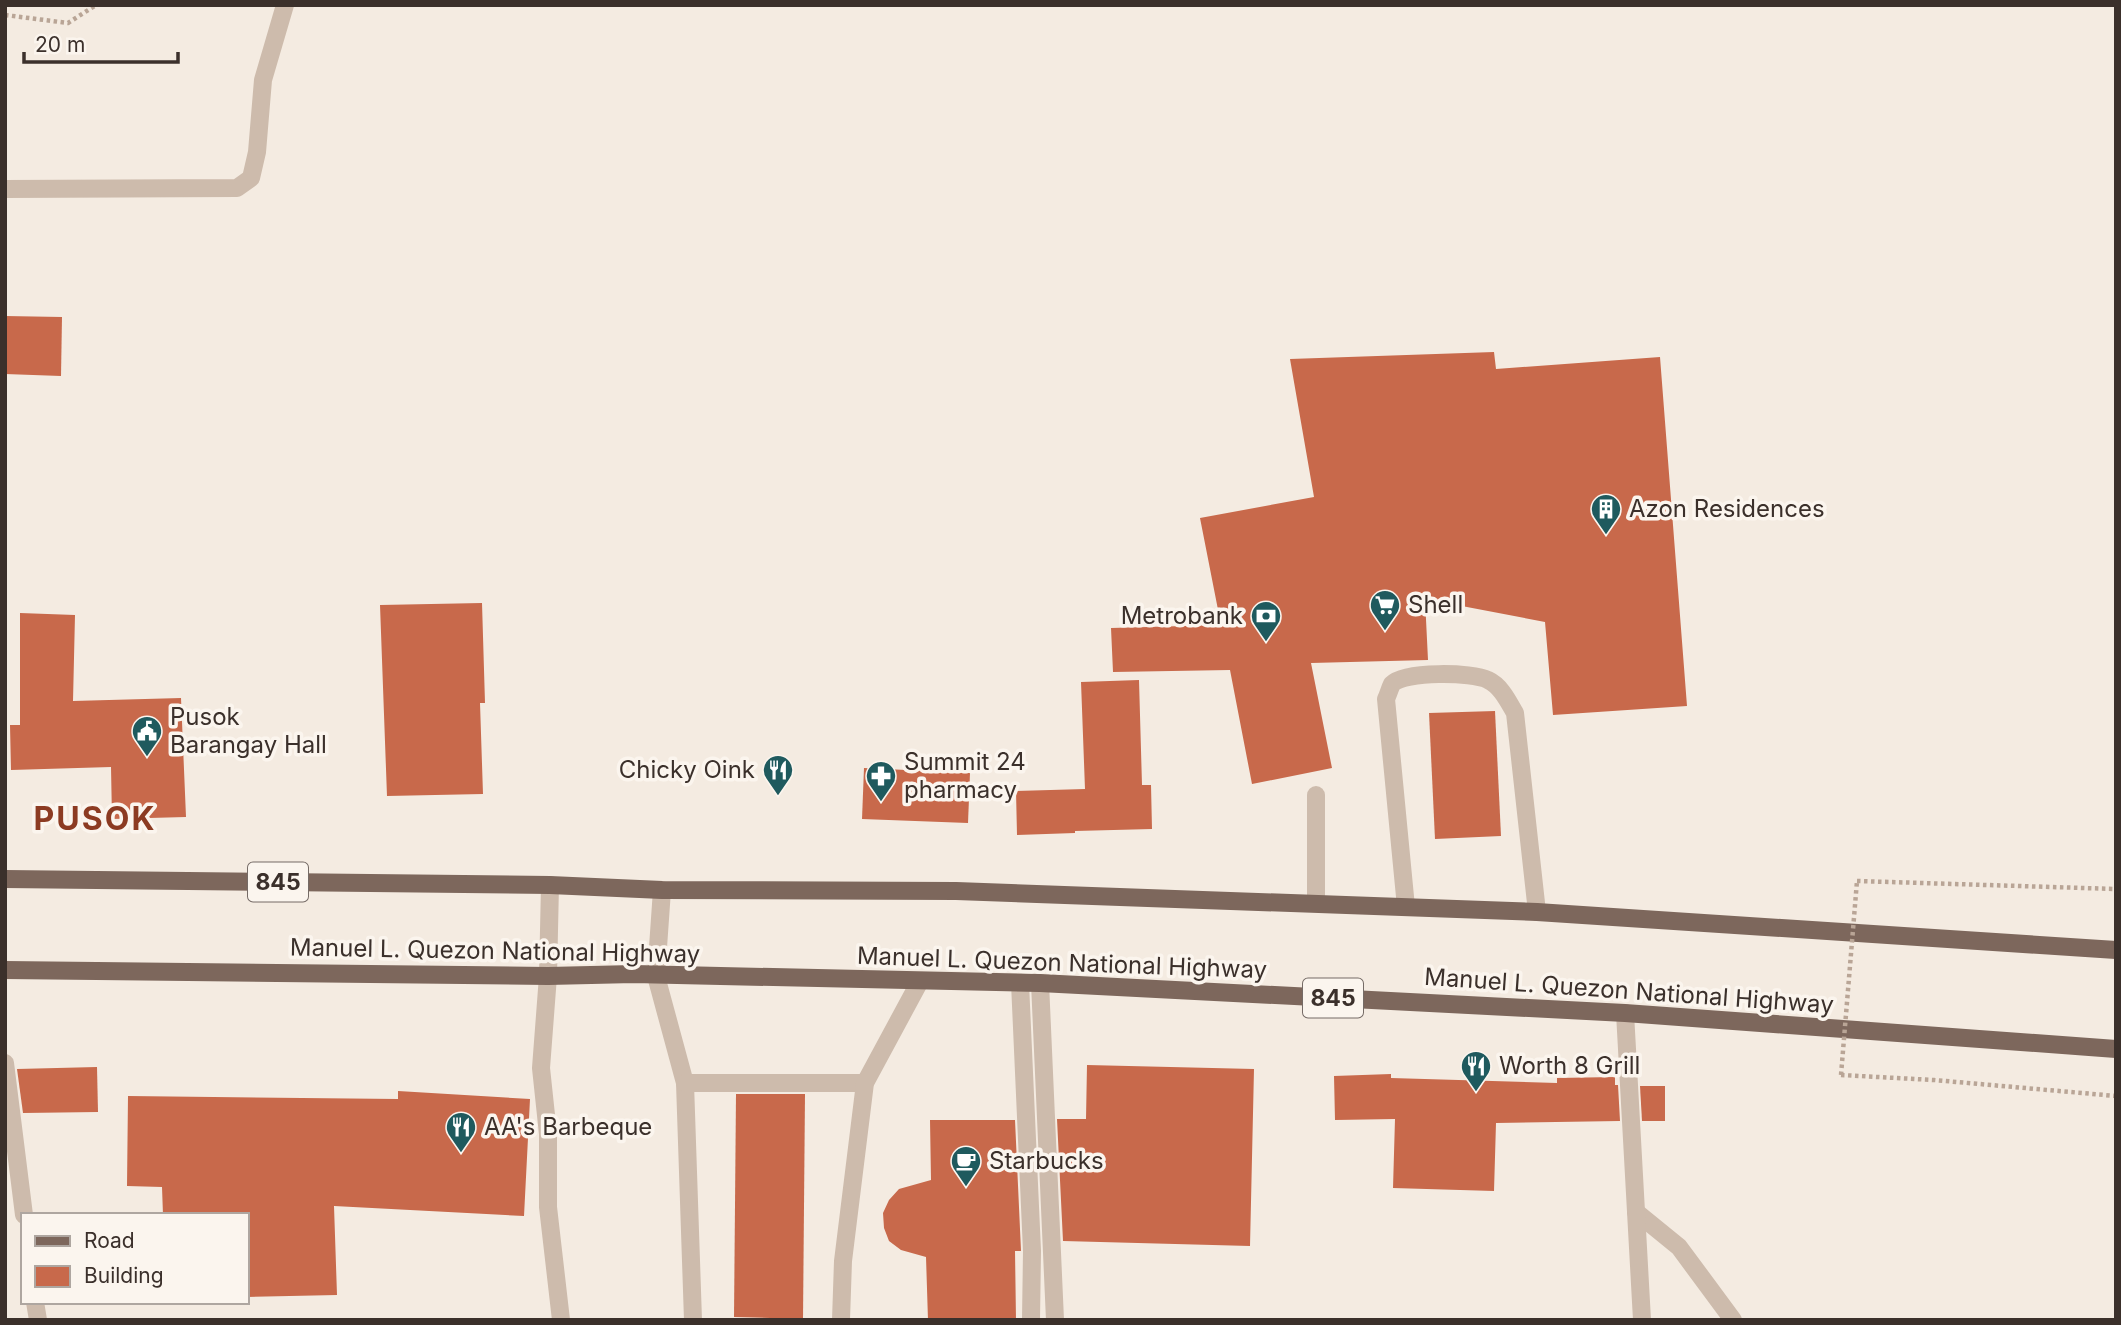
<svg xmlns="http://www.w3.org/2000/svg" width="2121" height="1325" font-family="Inter,sans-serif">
  <rect width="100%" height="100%" fill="#f4ebe1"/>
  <g fill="#c8694b">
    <polygon points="5,316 62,317 61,376 5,374"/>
    <polygon points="1494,352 1496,369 1660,357 1687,706 1553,715 1545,622 1425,599 1428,660 1311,663 1332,768 1252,784 1230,670 1113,672 1111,628 1221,625 1200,518 1314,497 1290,359"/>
    <polygon points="482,603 485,703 480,703 483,794 387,796 380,605"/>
    <polygon points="20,613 75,615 73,701 181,698 186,817 112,819 111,767 11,770 10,725 20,725"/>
    <polygon points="1139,680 1142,785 1151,785 1152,829 1075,831 1075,833 1017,835 1016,791 1085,789 1081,682"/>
    <polygon points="1495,711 1501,836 1435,839 1429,713"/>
    <polygon points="864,768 970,773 968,823 862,819"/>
    <polygon points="1087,1065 1254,1069 1250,1246 1063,1241 1057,1119 1086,1119"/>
    <polygon points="97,1067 98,1112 23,1113 17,1069"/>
    <polygon points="1391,1074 1391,1078 1557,1083 1557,1078 1615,1077 1615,1085 1618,1085 1620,1121 1496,1123 1494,1191 1393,1188 1395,1119 1335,1120 1334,1076"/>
    <polygon points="1640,1086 1665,1086 1665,1121 1642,1121"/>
    <polygon points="398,1091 530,1099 524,1216 334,1206 337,1295 247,1297 247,1215 163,1215 162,1187 127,1186 128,1096 398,1099"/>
    <polygon points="736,1094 805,1094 803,1319 734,1317"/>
    <polygon points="930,1120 1015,1120 1021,1251 1015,1251 1016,1320 928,1320 926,1257 901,1250 889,1241 884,1228 883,1213 889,1200 899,1189 931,1180"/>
  </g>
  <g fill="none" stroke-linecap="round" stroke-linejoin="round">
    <g stroke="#b9a596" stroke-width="4.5" stroke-dasharray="3.5 3.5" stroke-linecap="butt">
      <polyline points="5,15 68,23 96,5"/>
      <polyline points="1857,881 2116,889"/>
      <polyline points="1841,1075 1934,1080 2116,1096"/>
    </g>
    <g stroke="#cdbbac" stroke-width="18">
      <polyline points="550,885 548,976 541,1068 548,1134 548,1207 561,1320"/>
      <polyline points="662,890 656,976 685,1083 693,1320"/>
      <polyline points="1316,903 1316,795"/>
      <path d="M1406 907 1386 699C1388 695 1390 688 1392 684 1405 671 1472 672 1488 680 1501 686 1508 701 1515 713L1537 912"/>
      <polyline points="1020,983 1032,1251 1031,1320"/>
      <polyline points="685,1083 865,1083"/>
      <polyline points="1636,1212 1679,1247 1733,1320"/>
      <polyline points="841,1320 843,1261 865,1083 920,981"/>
    </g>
    <g stroke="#cdbbac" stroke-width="18">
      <polyline points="5,189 237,188 251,178 257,152 263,80 285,5"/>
      <polyline points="1040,983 1055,1320"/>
      <polyline points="1625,1013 1642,1320"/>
      <polyline points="5,1063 24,1215"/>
      <polyline points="35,1302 38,1320"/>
    </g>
    <g stroke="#7d675c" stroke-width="18">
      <polyline points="5,879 550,885 662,890 956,891 1537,912 2116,950"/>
      <polyline points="5,970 548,976 634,974 1040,983 1625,1013 2116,1049"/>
    </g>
    <polyline stroke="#b9a596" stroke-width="4.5" stroke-dasharray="3.5 3.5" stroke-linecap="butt" points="1841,1075 1857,881"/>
  </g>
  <defs>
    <g id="building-pin" transform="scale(1.575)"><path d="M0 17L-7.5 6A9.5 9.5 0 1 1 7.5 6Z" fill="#1f5a5e" stroke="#fbf5ee"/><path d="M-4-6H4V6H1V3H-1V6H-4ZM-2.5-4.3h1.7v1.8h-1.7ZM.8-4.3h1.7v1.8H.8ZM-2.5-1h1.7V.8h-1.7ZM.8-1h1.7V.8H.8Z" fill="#fff"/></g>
    <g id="supermarket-pin" transform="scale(1.575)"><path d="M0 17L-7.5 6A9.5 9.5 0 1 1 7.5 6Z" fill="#1f5a5e" stroke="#fbf5ee"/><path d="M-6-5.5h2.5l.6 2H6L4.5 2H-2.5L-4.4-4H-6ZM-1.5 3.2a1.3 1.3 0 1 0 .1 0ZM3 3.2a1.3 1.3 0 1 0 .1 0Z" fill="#fff"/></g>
    <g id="bank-pin" transform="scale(1.575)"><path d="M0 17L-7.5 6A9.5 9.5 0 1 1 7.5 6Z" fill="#1f5a5e" stroke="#fbf5ee"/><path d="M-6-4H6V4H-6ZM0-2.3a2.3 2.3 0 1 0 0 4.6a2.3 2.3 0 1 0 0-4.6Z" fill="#fff"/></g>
    <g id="civic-pin" transform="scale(1.575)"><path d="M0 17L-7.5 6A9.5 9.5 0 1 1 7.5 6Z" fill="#1f5a5e" stroke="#fbf5ee"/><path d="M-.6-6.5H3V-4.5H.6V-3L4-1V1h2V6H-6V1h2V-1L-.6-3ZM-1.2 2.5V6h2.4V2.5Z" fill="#fff"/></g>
    <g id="restaurant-pin" transform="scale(1.575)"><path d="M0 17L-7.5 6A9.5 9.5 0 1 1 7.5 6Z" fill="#1f5a5e" stroke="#fbf5ee"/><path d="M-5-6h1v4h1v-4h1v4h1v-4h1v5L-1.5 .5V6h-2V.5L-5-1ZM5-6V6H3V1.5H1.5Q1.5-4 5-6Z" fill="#fff"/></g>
    <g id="pharmacy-pin" transform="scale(1.575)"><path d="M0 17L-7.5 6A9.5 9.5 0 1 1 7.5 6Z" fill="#1f5a5e" stroke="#fbf5ee"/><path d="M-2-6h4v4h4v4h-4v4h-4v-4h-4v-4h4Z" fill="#fff"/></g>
    <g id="cafe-pin" transform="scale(1.575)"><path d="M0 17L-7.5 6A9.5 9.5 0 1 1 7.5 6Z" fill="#1f5a5e" stroke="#fbf5ee"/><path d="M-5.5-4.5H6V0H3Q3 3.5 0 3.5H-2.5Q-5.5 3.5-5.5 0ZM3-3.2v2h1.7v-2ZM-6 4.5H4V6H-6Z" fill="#fff"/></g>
  </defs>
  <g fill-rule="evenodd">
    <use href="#building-pin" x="1606" y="509"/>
    <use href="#supermarket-pin" x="1385" y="605"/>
    <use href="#bank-pin" x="1266" y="616"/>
    <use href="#civic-pin" x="147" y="731"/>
    <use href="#restaurant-pin" x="778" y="770"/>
    <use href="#pharmacy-pin" x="881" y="776"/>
    <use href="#restaurant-pin" x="1476" y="1066"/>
    <use href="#restaurant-pin" x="461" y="1127"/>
    <use href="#cafe-pin" x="966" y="1161"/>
  </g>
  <g text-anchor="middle" stroke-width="7" stroke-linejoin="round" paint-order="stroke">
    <g fill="#fbf5ee" stroke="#756b66" stroke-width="2">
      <rect x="248" y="862.5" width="60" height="39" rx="5"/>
      <rect x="1303" y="978.5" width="60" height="39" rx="5"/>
    </g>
    <g font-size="23" font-weight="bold" fill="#3b302b">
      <text x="278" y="890">845</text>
      <text x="1333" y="1006">845</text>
    </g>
    <g font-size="24" fill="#3b302b" stroke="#fbf5ee" text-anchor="start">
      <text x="1629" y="517">Azon Residences</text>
      <text x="1408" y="613">Shell</text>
      <text x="1243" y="624" text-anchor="end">Metrobank</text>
      <text x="170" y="725">Pusok<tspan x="170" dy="28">Barangay Hall</tspan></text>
      <text x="904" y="770">Summit 24<tspan x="904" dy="28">pharmacy</tspan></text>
      <text x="755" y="778" text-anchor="end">Chicky Oink</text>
      <text x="1499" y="1074">Worth 8 Grill</text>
      <text x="484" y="1135">AA's Barbeque</text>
      <text x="989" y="1169">Starbucks</text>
    </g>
    <g font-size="24" fill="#3b302b" stroke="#fbf5ee">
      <text transform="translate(495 951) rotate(1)" y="8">Manuel L. Quezon National Highway</text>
      <text transform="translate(1062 963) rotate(2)" y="8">Manuel L. Quezon National Highway</text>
      <text transform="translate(1629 991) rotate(4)" y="8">Manuel L. Quezon National Highway</text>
    </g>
    <g font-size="32" font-weight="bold" letter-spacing="2" fill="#8c3b22" stroke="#fbf5ee">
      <text x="95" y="830">PUSOK</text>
    </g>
  </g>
  <rect width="2121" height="1325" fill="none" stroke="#3b302b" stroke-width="14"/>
  <rect x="21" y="1213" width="228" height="91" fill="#fbf5ee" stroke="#aea6a0" stroke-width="2"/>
  <rect x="35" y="1236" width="35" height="10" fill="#7d675c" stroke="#aea6a0" stroke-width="2"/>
  <text x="84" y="1248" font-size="21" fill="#3b302b">Road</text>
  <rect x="35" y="1266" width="35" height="21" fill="#c8694b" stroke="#aea6a0" stroke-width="2"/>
  <text x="84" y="1283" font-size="21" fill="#3b302b">Building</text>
  <path d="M24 52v10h154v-10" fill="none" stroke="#3b302b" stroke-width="3.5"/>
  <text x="35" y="52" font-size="21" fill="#3b302b" stroke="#fbf5ee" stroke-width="5" paint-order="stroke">20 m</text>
</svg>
